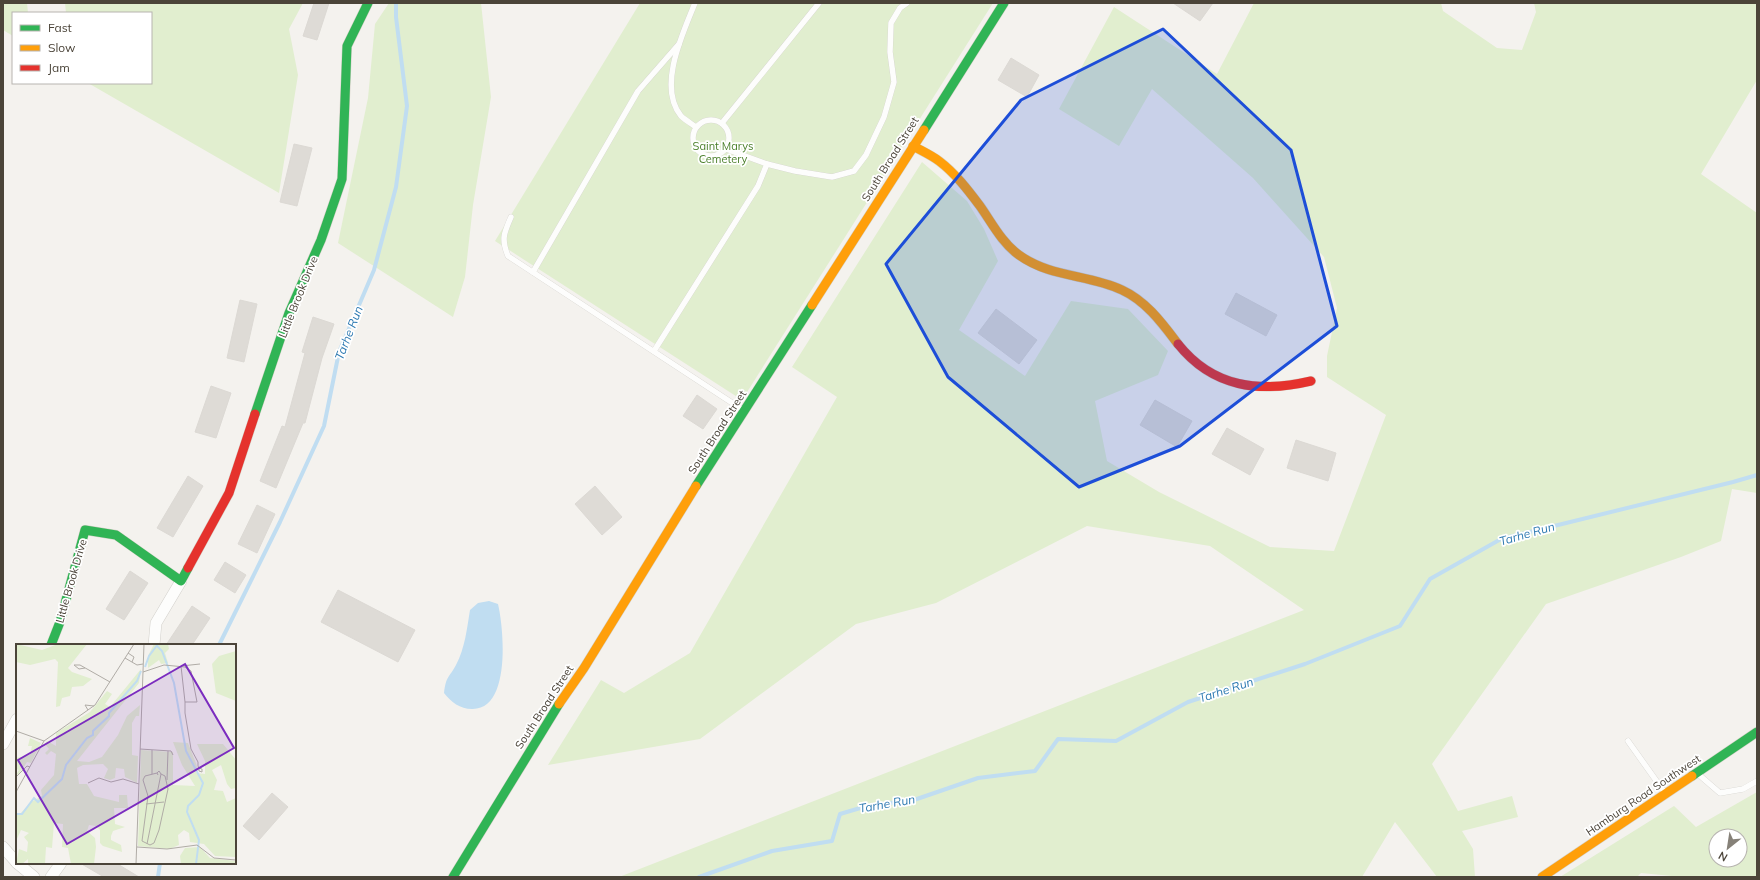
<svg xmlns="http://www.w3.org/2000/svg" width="1760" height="880" font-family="Mulish,sans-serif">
  <rect width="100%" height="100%" fill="#f4f2ee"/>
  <g fill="#e1eecf" fill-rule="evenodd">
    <polygon points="3,3 27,3 28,13 13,13 13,36 3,30"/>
    <polygon points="65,3 303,3 289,29 298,75 279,193 88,83 151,83 151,13 66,13"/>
    <polygon points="389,3 481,3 491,97 473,205 465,277 453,317 338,243 368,98 375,24"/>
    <polygon points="640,3 993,3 742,400 495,241"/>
    <polygon points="1254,3 1441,3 1443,11 1497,48 1522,50 1536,12 1534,3 1757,3 1757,80 1701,174 1757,213 1757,493 1732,489 1721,541 1681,557 1546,604 1432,764 1458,811 1512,796 1518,817 1462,831 1473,849 1475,877 1437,877 1395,822 1362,877 619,877 1304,610 1210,546 1087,526 936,603 856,624 700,739 548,765 601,680 624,693 690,653 837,397 792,367 922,162 967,201 984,229 998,261 959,330 1025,376 1071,301 1128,309 1168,351 1158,375 1095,401 1107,461 1159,492 1270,547 1334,551 1386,415 1327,377 1327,356 1337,308 1324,257 1253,178 1152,89 1119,146 1059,109 1114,7 1217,74"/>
    <path d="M1757 792V877H1682L1641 873 1637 877H1560L1674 806 1696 827ZM1716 836H1740V860H1716Z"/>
  </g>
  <path fill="#c0ddf1" d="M489 601 498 604C504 629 511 710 472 709 460 709 451 702 444 693 446 676 449 678 456 665 465 648 467 628 470 610L478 603Z"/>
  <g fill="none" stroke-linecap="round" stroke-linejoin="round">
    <g stroke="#c0ddf1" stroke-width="4">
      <polyline points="219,645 280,522 324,426 339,352 374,270 396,187 407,106 396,17 396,3"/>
      <polyline points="158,877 160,863"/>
      <polyline points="699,877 772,851 832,841 840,814 867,806 914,800 978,778 1035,771 1058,739 1116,741 1188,702 1305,664 1400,626 1430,579 1501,539 1733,482 1757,475"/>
    </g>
  </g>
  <g fill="#dedbd6" stroke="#dcd9d4">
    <polygon points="314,3 329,3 317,40 303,36"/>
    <polygon points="1173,3 1213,3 1200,21"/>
    <polygon points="1011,58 1039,75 1027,97 998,80"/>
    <polygon points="294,144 312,148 297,206 280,202"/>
    <polygon points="1236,293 1277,315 1266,336 1225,314"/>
    <polygon points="240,300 257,304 244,362 227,358"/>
    <polygon points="996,309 1037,340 1019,364 978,333"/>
    <polygon points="313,317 334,324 322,358 305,423 303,423 276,488 260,481 282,426 285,427 305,353 302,352"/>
    <polygon points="211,386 231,393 216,438 195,432"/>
    <polygon points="697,395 717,409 703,429 683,416"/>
    <polygon points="1155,400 1192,421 1177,447 1140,425"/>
    <polygon points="1227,428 1264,449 1250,475 1212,454"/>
    <polygon points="1296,440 1336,453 1328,481 1287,468"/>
    <polygon points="188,476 203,486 173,537 157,528"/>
    <polygon points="595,486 622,517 602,535 575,504"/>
    <polygon points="257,505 275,514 257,553 238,544"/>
    <polygon points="225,562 246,575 235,593 214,580"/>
    <polygon points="130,571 148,583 124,620 106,609"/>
    <polygon points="338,590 415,630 398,662 321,622"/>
    <polygon points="192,606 210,618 192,645 166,645"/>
    <polygon points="272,793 288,807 259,840 243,826"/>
    <polygon points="80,863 116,863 139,877 104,877"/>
  </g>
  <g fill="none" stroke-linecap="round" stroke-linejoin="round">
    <g stroke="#d2d0cb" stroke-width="6">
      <g id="lane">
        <path d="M695 3C683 33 657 87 681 116 685 120 692 124 696 127"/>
        <circle cx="711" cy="138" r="18"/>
        <polyline points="722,123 819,3"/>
        <polyline points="726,149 767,164 795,171 832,177 854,171 866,155 884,117 894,82 890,52 891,23 900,8 907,3"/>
        <path d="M511 217C504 233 501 239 508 256L743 410"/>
        <polyline points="533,272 638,91 679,44"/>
        <polyline points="654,351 758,186 767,164"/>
        <polyline points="1628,741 1665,793"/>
        <polyline points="1698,774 1720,793 1743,789 1757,781"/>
      </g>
    </g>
    <g stroke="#d2d0cb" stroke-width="12">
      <g id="street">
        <polyline points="154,645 156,623 181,581"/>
        <polyline points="3,744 17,719"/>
        <polyline points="3,847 17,863"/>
        <polyline points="17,863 34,877"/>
        <polyline points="51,877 61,863"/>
      </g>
    </g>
    <g stroke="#d3cfc5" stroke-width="10">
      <g id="fast">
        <polyline points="924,130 1004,3"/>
        <polyline points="255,414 289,313 321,240 342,179 347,46 368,3"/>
        <polyline points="696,486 812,305"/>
        <polyline points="51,645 60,622 85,530 116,535 181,581 188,568"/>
        <polyline points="1692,776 1757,732"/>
        <polyline points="453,877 559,704"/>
      </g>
    </g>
    <g stroke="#d3cfc5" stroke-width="10">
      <g id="slow">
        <path d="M913 146C922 151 931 155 939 161 955 173 968 190 980 206 992 223 1002 243 1019 255 1051 278 1089 274 1122 290 1146 301 1162 323 1178 344"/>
        <polyline points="812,305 924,130"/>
        <polyline points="559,704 584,668 696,486"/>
        <polyline points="1542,877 1692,776"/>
      </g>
    </g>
    <g stroke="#d3cfc5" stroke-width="10">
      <g id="jam">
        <path d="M1178 344C1213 388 1260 393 1311 381"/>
        <polyline points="188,568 229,493 255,414"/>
      </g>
    </g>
    <use href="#lane" stroke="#fdfdfc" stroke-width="5.5"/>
    <use href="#street" stroke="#fdfdfc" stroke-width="11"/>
    <use href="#fast" stroke="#30b455" stroke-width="9"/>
    <use href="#slow" stroke="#ff9f0a" stroke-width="9"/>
    <use href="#jam" stroke="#e5322d" stroke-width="9"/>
  </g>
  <path fill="#1d4ed8" fill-opacity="0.2" stroke="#1d4ed8" stroke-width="3" stroke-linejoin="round" d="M1163 29 1291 150 1337 326 1180 446 1079 487 948 377 886 264 1021 100Z"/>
  <g text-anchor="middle" stroke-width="3.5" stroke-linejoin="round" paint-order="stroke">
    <g font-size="11" fill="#4a7f2a" stroke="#fff">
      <text x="723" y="150">Saint Marys<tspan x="723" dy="13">Cemetery</tspan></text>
    </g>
    <g font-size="11" fill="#4b4439" stroke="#fff">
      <text transform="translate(890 159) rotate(-58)" y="4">South Broad Street</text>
      <text transform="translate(298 297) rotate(-68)" y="4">Little Brook Drive</text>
      <text transform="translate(717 432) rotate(-57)" y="4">South Broad Street</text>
      <text transform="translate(71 581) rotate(-74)" y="4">Little Brook Drive</text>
      <text transform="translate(544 707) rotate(-57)" y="4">South Broad Street</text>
      <text transform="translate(1643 795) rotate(-34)" y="4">Hamburg Road Southwest</text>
    </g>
    <g font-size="12" font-style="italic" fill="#2e7ab2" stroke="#fff">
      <text transform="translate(349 333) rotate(-69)" y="4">Tarhe Run</text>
      <text transform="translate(1527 534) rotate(-16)" y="4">Tarhe Run</text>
      <text transform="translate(1226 690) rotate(-18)" y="4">Tarhe Run</text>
      <text transform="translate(887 804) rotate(-10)" y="4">Tarhe Run</text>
    </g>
  </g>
  <g transform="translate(16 644)">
    <rect width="220" height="220" fill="#f4f2ee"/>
    <path d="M0 0 26 6 42 0H71L52 24 56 28 76 35 67 42 56 43 54 52 46 54 44 62 40 63 42 18 39 15 14 21 0 18ZM138 0H152L153 5 149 9 152 19 145 20 143 16 132 24V12ZM220 7V57L200 49 196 20 203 12ZM125 25 123 39 61 117 73 118 86 113 102 91 111 72 124 61 123 72H120L116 79V111L122 112 121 139 109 133 108 125 100 124 99 134 94 136 88 134 92 125 87 120 67 121 61 124 63 140H71L78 152 103 158V151H111L112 164H98L99 180 109 183 97 187 95 192V196L105 201 106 208 87 202 84 199V186L80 182 73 181 71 187 79 194 80 203 78 220H55L52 204 46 203 47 180 38 179 36 204 30 203 29 220H12V215L6 220H0L3 205 11 208 12 198 8 193 13 189 5 186 0 197V170H4L15 158 26 152 25 146 38 131 40 110 35 107 31 111 29 109 33 105 29 100 31 97 40 102V89L74 68 91 47 96 50 89 60 94 63ZM14 94 25 99 15 119 11 118 3 130 0 131 3 126 0 125V114L14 111 16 102H12ZM157 98 172 99 181 122 180 129 189 130V117L181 100H207L220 116V144L215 145 211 140 205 121 196 126 201 136 198 146 207 147 211 158 220 154V213L199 212 188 200 174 198 173 189 168 186 162 191 163 201 153 205 122 202 125 106 157 108V141L179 142 166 121ZM184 203 194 214 220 217V220H165L164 212 169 204Z" fill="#e1eecf"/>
    <path fill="none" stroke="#c0ddf1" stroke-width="2" d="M141 2 146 7 158 39 170 107 187 139 183 151 172 162 171 168 183 196 180 220M129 23 133 12 142 0M0 170H6L18 154 22 158 46 135 50 121 71 94 77 91V87L93 72V69L121 37 125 27"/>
    <path fill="none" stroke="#b0aca6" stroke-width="1" d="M112 9 118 13 116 18M109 14 121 21 127 20M69 24 63 25 58 21H64L94 38M127 28 148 21 169 23 175 27 181 58H169V69L175 105 182 118V122L183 124V127L186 128V125L183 124M169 58 165 22 184 20M72 66 69 61 78 62M0 87 28 97M124 105 155 107 157 111M141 129 129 132 127 136 132 152 126 197 134 201 138 199 143 186 152 145 149 132 145 130M136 130V106M0 133 11 122 14 123M151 136 152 107M72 139 83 134 95 138 107 135 123 140M0 148 28 97 79 61 118 0M130 160 148 158M131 200 145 130 143 127 141 129 142 131M121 203 151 205 181 201 198 214 220 216M120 220 128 0"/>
    <path fill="#7b2cbf" fill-opacity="0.15" stroke="#7b2cbf" stroke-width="2" d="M169 20 218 104 51 200 2 116Z"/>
    <rect width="220" height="220" fill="none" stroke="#4b4439" stroke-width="2"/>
  </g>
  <rect width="1760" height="880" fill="none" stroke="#4b4439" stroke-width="8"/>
  <rect x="12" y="12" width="140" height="72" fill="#ffffff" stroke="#b7b4b0"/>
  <rect x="20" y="25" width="20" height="6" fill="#30b455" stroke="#b7b4b0"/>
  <text x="48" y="32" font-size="12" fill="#4b4439">Fast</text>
  <rect x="20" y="45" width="20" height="6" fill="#ff9f0a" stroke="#b7b4b0"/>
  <text x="48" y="52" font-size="12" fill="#4b4439">Slow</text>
  <rect x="20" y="65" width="20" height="6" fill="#e5322d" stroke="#b7b4b0"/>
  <text x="48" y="72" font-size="12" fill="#4b4439">Jam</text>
  <g transform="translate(1728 848) rotate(210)"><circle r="19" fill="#ffffff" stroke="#b7b4b0"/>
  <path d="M0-3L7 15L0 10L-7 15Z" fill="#868178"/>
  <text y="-6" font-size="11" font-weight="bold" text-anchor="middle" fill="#4b4439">N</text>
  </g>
</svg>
